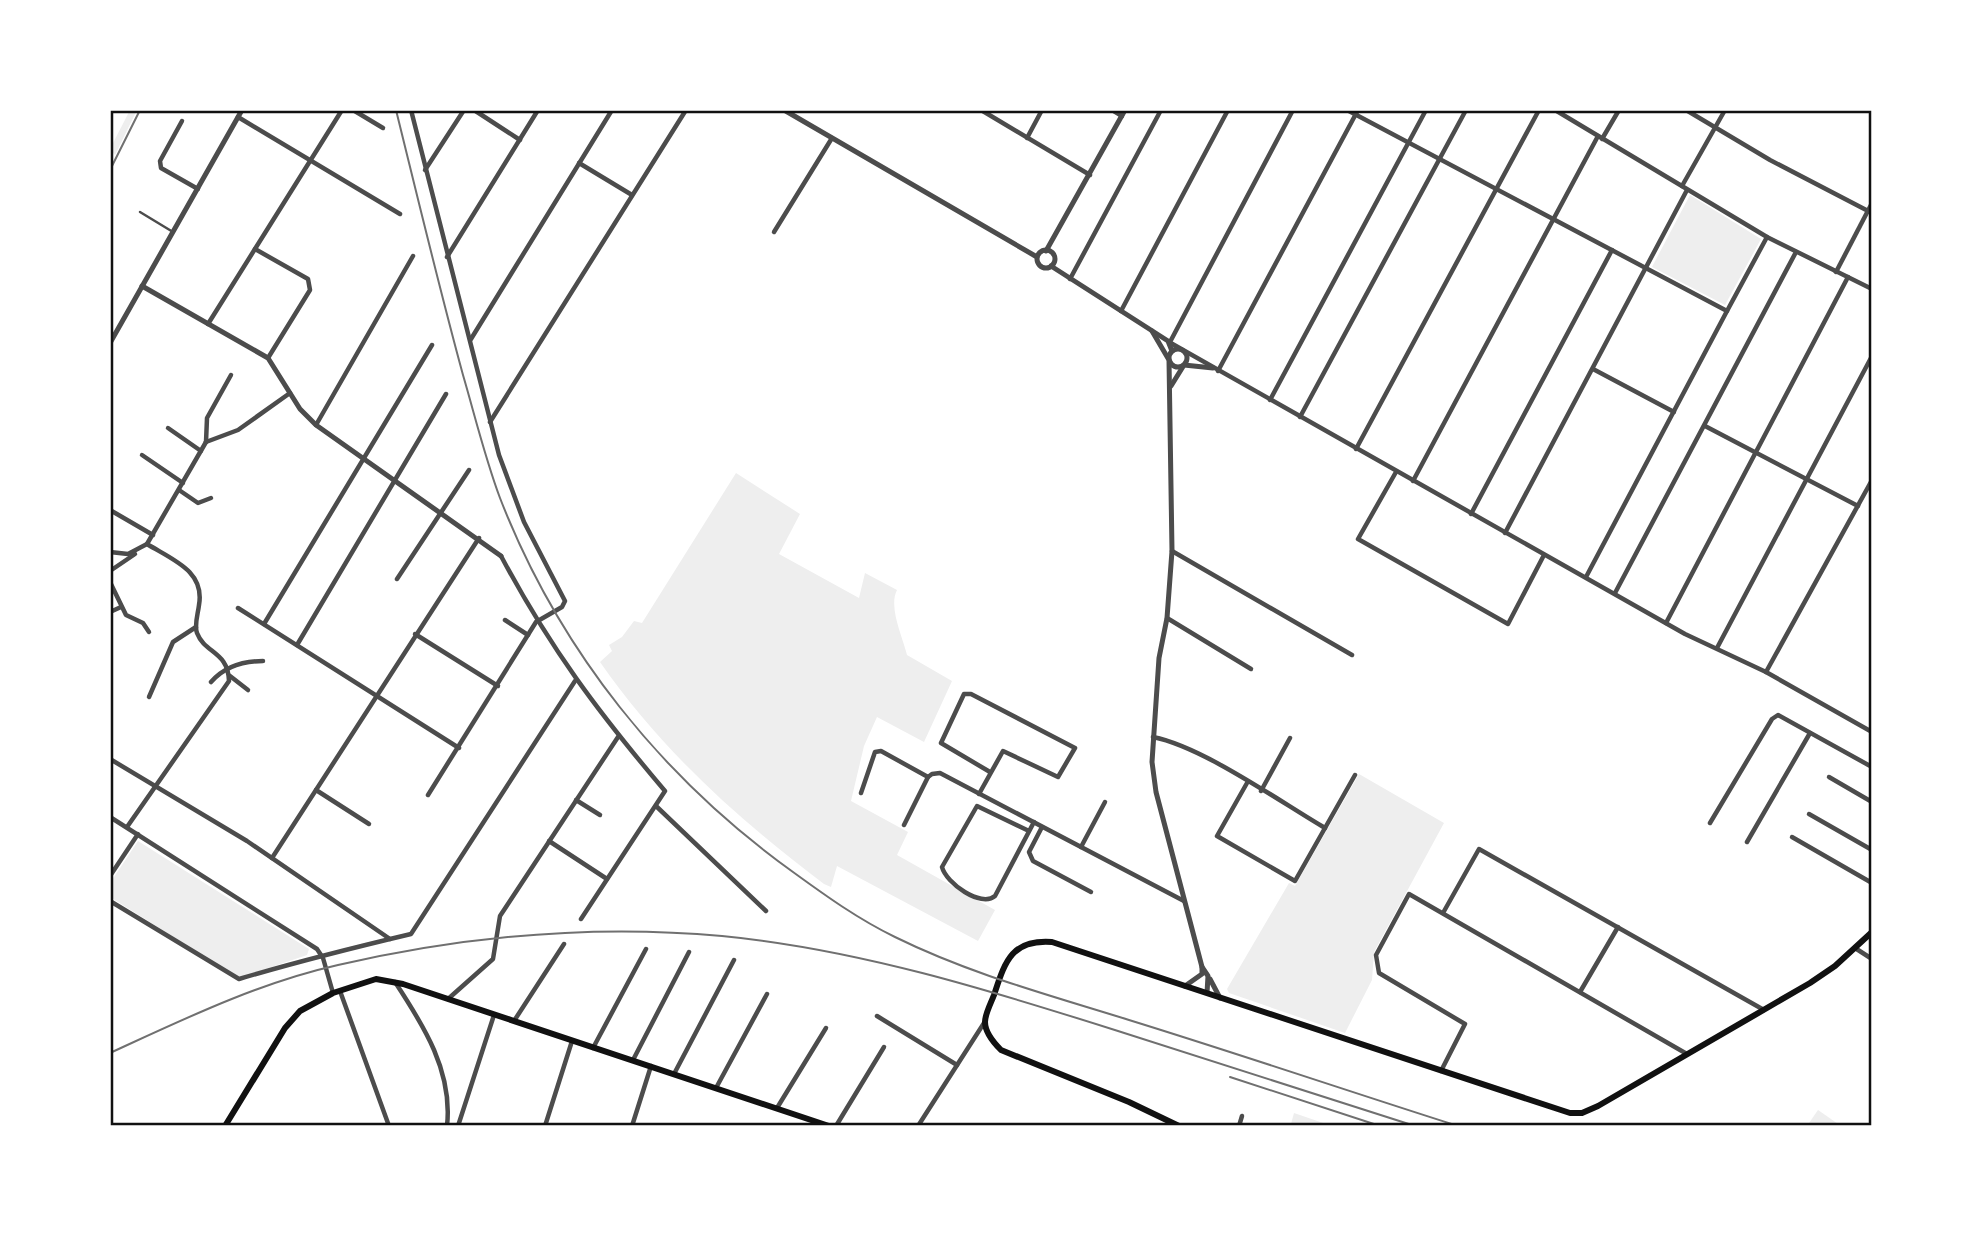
<svg xmlns="http://www.w3.org/2000/svg" width="1982" height="1236" font-family="'Public Sans',sans-serif">
  <rect width="100%" height="100%" fill="#fff"/>
  <g fill="#eee">
    <polygon points="130,110 137,110 115,155 110,149"/>
    <polygon points="1690,195 1761,239 1725,305 1652,267"/>
    <path d="M736 473 800 514 779 554 859 598 865 573 897 590C888 607 903 638 907 655L952 681 924 742 877 717 864 746 851 801 908 832 897 855 995 910 978 941 837 866 831 887 824 884C737 818 663 752 600 662L612 651 609 645 622 637 634 621 642 623Z"/>
    <polygon points="1359,774 1444,823 1374,952 1372,980 1345,1033 1229,993 1227,989 1289,883 1295,886"/>
    <polygon points="138,841 309,949 307,955 239,978 110,897 110,883"/>
    <polygon points="1818,1110 1841,1126 1807,1126"/>
    <polygon points="1294,1113 1332,1126 1296,1126 1291,1124"/>
  </g>
  <g fill="none" stroke-linecap="round" stroke-linejoin="round">
    <polyline stroke="#4c4c4c" stroke-width="2.5" points="140,212 173,232"/>
    <g stroke="#4c4c4c" stroke-width="4.5">
      <polyline points="353,110 383,128"/>
      <polyline points="411,110 499,455 524,522 565,601 562,607 536,622 428,795"/>
      <polyline points="474,110 520,140"/>
      <polyline points="981,110 1090,175"/>
      <polyline points="1112,110 1122,116"/>
      <polyline points="1347,110 1727,311 1767,237"/>
      <polyline points="1555,110 1767,237 1872,289"/>
      <polyline points="1686,110 1770,160 1872,213"/>
      <polyline points="238,117 400,214"/>
      <polyline points="182,121 160,161 161,168 198,189"/>
      <polyline points="1027,138 1042,110"/>
      <polyline points="1602,139 1619,110"/>
      <polyline points="579,163 632,195"/>
      <polyline points="425,170 464,110"/>
      <polyline points="1682,186 1725,110"/>
      <polyline points="774,232 832,138"/>
      <polyline points="255,249 308,279 310,290 268,358"/>
      <polyline points="447,257 538,110"/>
      <polyline points="1836,272 1872,203"/>
      <polyline points="1070,279 1161,110"/>
      <polyline points="1121,311 1228,110"/>
      <polyline points="208,324 342,110"/>
      <polyline points="471,339 612,110"/>
      <polyline points="1169,342 1685,634 1766,672 1872,732"/>
      <polyline points="1170,342 1293,110"/>
      <polyline points="1593,369 1674,412"/>
      <polyline points="1218,371 1358,110"/>
      <polyline points="1270,400 1426,110"/>
      <polyline points="1300,417 1466,110"/>
      <polyline points="490,422 686,110"/>
      <polyline points="316,425 413,256"/>
      <polyline points="1705,426 1858,506"/>
      <polyline points="168,428 201,451"/>
      <polyline points="206,442 238,430 290,393"/>
      <polyline points="206,442 207,418 231,375"/>
      <polyline points="1356,449 1539,110"/>
      <polyline points="142,455 183,483"/>
      <polyline points="1396,472 1358,539 1508,624 1544,555"/>
      <polyline points="1413,481 1598,136"/>
      <polyline points="179,490 198,503 211,498"/>
      <polyline points="110,510 153,535"/>
      <polyline points="1471,514 1612,250"/>
      <polyline points="1505,533 1687,190"/>
      <polyline points="1172,551 1352,655"/>
      <polyline points="110,552 128,554 147,544 206,442"/>
      <path d="M501 556C550 648 598 712 665 791L581 919"/>
      <polyline points="110,571 135,554"/>
      <polyline points="1586,577 1727,311"/>
      <polyline points="397,579 469,470"/>
      <polyline points="110,582 126,615 143,623 149,632"/>
      <polyline points="1615,593 1796,252"/>
      <polyline points="238,608 459,748"/>
      <polyline points="110,612 121,607"/>
      <polyline points="1167,618 1251,669"/>
      <polyline points="505,620 528,635"/>
      <polyline points="1666,623 1848,277"/>
      <polyline points="264,624 432,345"/>
      <polyline points="415,634 498,686"/>
      <polyline points="297,645 446,394"/>
      <polyline points="1717,648 1872,356"/>
      <polyline points="1766,672 1872,480"/>
      <polyline points="230,676 248,690"/>
      <path d="M211 682C224 667 243 661 263 661"/>
      <polyline points="149,697 173,642 196,627"/>
      <path d="M1153 737C1203 747 1279 801 1325 828"/>
      <polyline points="110,759 247,841 390,939"/>
      <polyline points="1829,777 1872,802"/>
      <polyline points="1247,783 1217,836 1295,881 1355,775"/>
      <polyline points="316,790 369,824"/>
      <polyline points="1261,791 1290,738"/>
      <polyline points="861,793 875,752 881,751 928,777"/>
      <polyline points="979,794 1003,751 1058,777 1075,748 971,694 964,694 941,743 990,772"/>
      <polyline points="576,800 600,815"/>
      <polyline points="656,806 766,911"/>
      <polyline points="1809,814 1872,850"/>
      <polyline points="110,817 317,949 323,958 333,993"/>
      <polyline points="1710,823 1772,719 1778,715 1872,767"/>
      <polyline points="904,825 928,777 932,774 940,773 1184,901"/>
      <path d="M127 827 229 681C228 651 205 654 197 633 194 625 198 614 199 605 205 571 173 560 147 544"/>
      <polyline points="1042,827 1029,852 1033,861 1091,892"/>
      <path d="M1029 831 977 806 942 867C946 883 981 908 995 896L1034 822"/>
      <polyline points="1792,837 1872,883"/>
      <polyline points="549,841 607,879"/>
      <polyline points="1747,842 1810,733"/>
      <polyline points="1081,847 1105,802"/>
      <polyline points="272,858 479,538"/>
      <polyline points="110,876 138,834"/>
      <path d="M110 901 239 979C296 962 352 948 411 934L575 681"/>
      <polyline points="1443,913 1479,849 1764,1010"/>
      <polyline points="1855,948 1872,959"/>
      <path d="M395 982C424 1026 453 1072 447 1126"/>
      <polyline points="340,991 389,1126"/>
      <polyline points="1580,992 1618,927"/>
      <polyline points="448,999 493,959 500,916 618,737"/>
      <polyline points="877,1016 957,1065"/>
      <polyline points="514,1021 564,944"/>
      <polyline points="593,1048 646,949"/>
      <polyline points="633,1060 689,952"/>
      <polyline points="1441,1071 1465,1024 1379,973 1376,955 1409,894 1687,1054"/>
      <polyline points="674,1074 734,960"/>
      <polyline points="716,1088 767,994"/>
      <polyline points="777,1108 826,1028"/>
      <polyline points="458,1126 494,1015"/>
      <polyline points="545,1126 572,1041"/>
      <polyline points="632,1126 651,1066"/>
      <polyline points="836,1126 884,1047"/>
      <polyline points="918,1126 984,1023"/>
      <polyline points="1239,1126 1242,1116"/>
    </g>
    <g stroke="#4c4c4c" stroke-width="5">
      <polyline points="784,110 1037,257"/>
      <circle cx="1046" cy="259" r="9"/>
      <polyline points="1046,251 1125,110"/>
      <polyline points="1051,266 1168,341 1172,351"/>
      <polyline points="142,286 268,358 300,409 316,425 501,556"/>
      <polyline points="1152,331 1169,360 1172,551 1167,618 1159,658 1152,762 1156,792 1202,967 1208,976 1207,993"/>
      <polyline points="110,343 242,110"/>
      <circle cx="1178" cy="358" r="9"/>
      <polyline points="1171,386 1184,365 1213,368"/>
      <polyline points="1210,979 1220,998"/>
      <polyline points="1185,986 1202,974 1202,967"/>
    </g>
    <g stroke="#111" stroke-width="6">
      <polyline points="225,1126 285,1028 300,1011 333,993 376,979 403,984 829,1126"/>
      <path d="M1179 1126 1129 1102 1001 1050C994 1043 985 1033 985 1022 985 1014 991 1003 994 995 1005 962 1011 939 1052 942L1570 1113H1582L1598 1106 1810 983 1835 966 1872 932"/>
    </g>
    <g stroke="#707070" stroke-width="2">
      <path d="M396 110C418 199 439 287 463 375 475 416 485 458 500 498 559 650 662 778 793 872 826 896 858 919 895 937 970 974 1049 995 1129 1020 1239 1054 1348 1091 1458 1126"/>
      <polyline points="110,170 140,110"/>
      <path d="M110 1053C184 1019 258 983 338 965 464 936 593 924 722 936 857 949 989 990 1118 1031 1217 1062 1316 1094 1415 1126"/>
      <polyline points="1230,1077 1380,1126"/>
    </g>
  </g>
  <rect width="1982" height="1236" fill="none" stroke="#ffffff" stroke-width="224"/>
  <rect x="112" y="112" width="1758" height="1012" fill="none" stroke="#111" stroke-width="2.5"/>
</svg>
